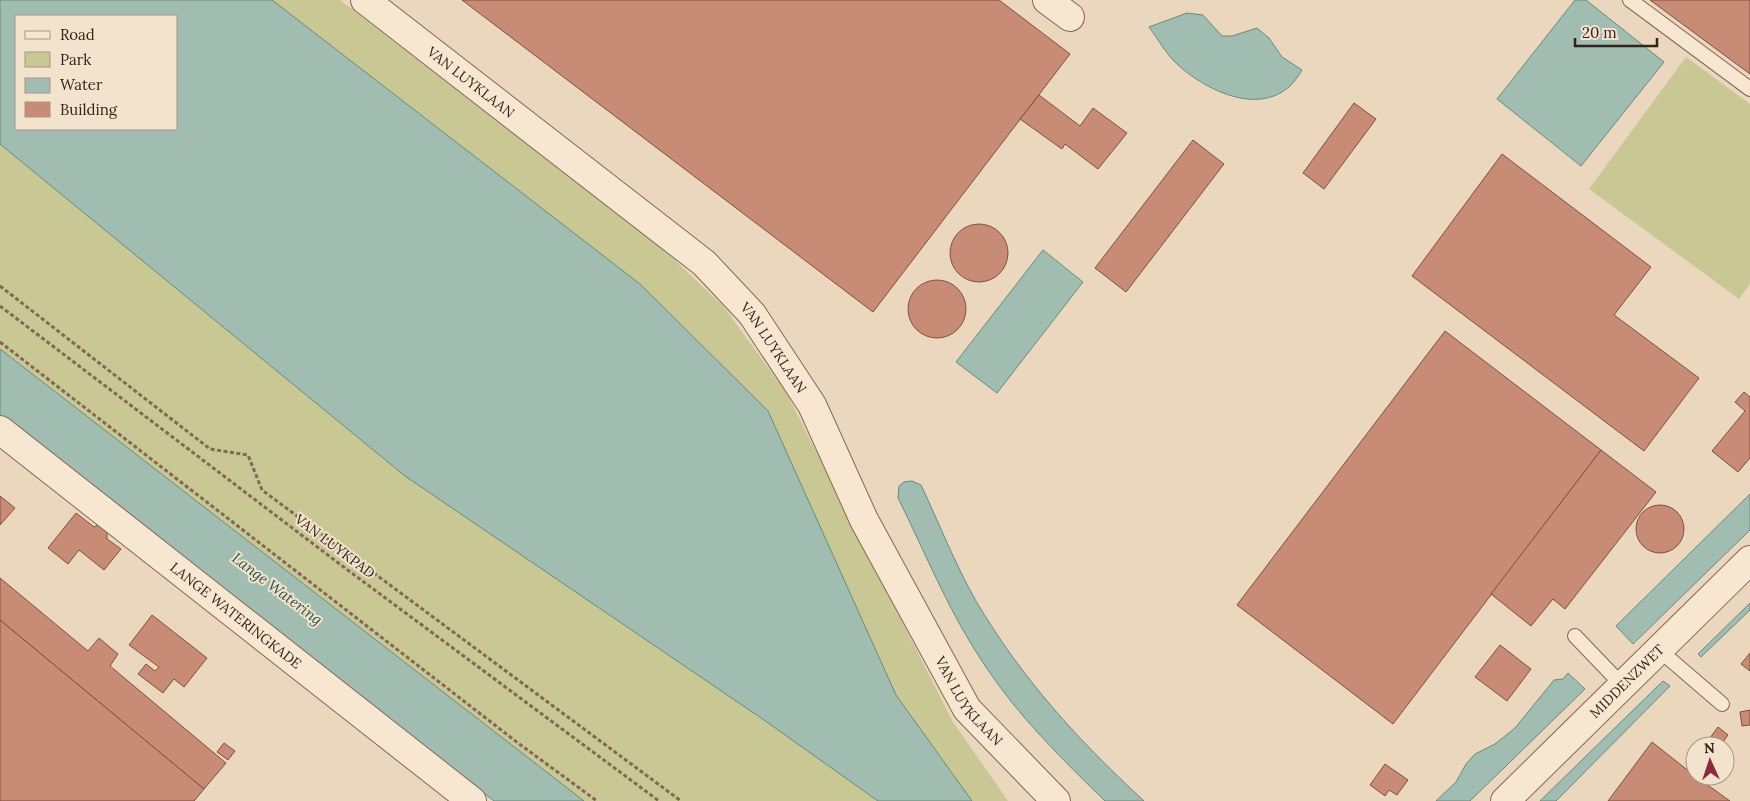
<svg xmlns="http://www.w3.org/2000/svg" width="1750" height="801" font-family="Lora,serif">
  <rect width="100%" height="100%" fill="#ebd7be"/>
  <g fill="#c9c793" fill-rule="evenodd">
    <path d="M0 0H340L661 247 724 307 787 394 953 722 1008 801H584L0 349ZM16 16H176V129H16Z"/>
    <polygon points="1686,57 1750,104 1750,284 1739,299 1589,189"/>
  </g>
  <g fill="#a1bdb1" stroke="#698a7d" fill-rule="evenodd">
    <path d="M0 0H272L640 284 768 411 896 695 972 801H878L764 720 405 476 0 144ZM16 16H176V129H16Z"/>
    <polygon points="1575,0 1586,0 1664,62 1581,166 1497,99"/>
    <path d="M1187 13 1203 15 1222 36H1232L1257 28 1269 38 1282 57 1302 70C1299 75 1295 81 1291 85 1258 117 1204 89 1177 64 1166 54 1158 39 1149 27Z"/>
    <polygon points="1043,250 1083,282 997,393 956,362"/>
    <polygon points="0,349 584,801 494,801 0,417"/>
    <path d="M912 481 921 485C939 523 955 564 976 601 1022 679 1078 740 1144 801H1105C1062 759 1019 717 986 667 950 615 926 554 898 498L899 486 904 482Z"/>
    <polygon points="1750,494 1750,530 1633,644 1616,626"/>
    <polygon points="1750,603 1750,610 1701,657 1698,654"/>
    <polygon points="1568,673 1585,689 1470,801 1436,801 1456,782 1466,764 1475,754 1495,744 1515,728 1554,680 1563,679"/>
    <polygon points="1663,681 1670,686 1556,801 1540,801"/>
  </g>
  <g fill="#c88b75" stroke="#814f3e">
    <polygon points="462,0 999,0 1070,54 873,312"/>
    <polygon points="1650,0 1750,0 1750,74"/>
    <polygon points="1039,95 1080,126 1093,108 1127,133 1098,169 1065,144 1062,149 1020,119"/>
    <polygon points="1354,103 1376,119 1324,189 1303,173"/>
    <polygon points="1193,140 1224,164 1126,292 1095,268"/>
    <polygon points="1502,154 1651,267 1614,315 1699,378 1644,451 1412,276"/>
    <circle cx="979" cy="253" r="29"/>
    <circle cx="937" cy="309" r="29"/>
    <polygon points="1445,331 1601,450 1393,724 1237,605"/>
    <polygon points="1744,392 1750,397 1750,458 1738,472 1712,451 1745,411 1735,402"/>
    <polygon points="1601,450 1656,492 1565,609 1553,599 1531,626 1491,594"/>
    <polygon points="0,496 15,508 0,525"/>
    <circle cx="1660" cy="529" r="24"/>
    <polygon points="76,513 94,527 100,524 107,529 107,539 121,549 104,570 79,550 68,564 48,548"/>
    <polygon points="0,578 88,651 99,638 118,654 110,666 226,763 204,789 0,620"/>
    <polygon points="152,615 207,658 184,687 174,679 163,693 138,674 146,664 155,671 159,667 129,645"/>
    <polygon points="0,620 204,789 194,801 0,801"/>
    <polygon points="1500,645 1531,669 1507,701 1475,677"/>
    <polygon points="1750,653 1750,671 1741,664"/>
    <polygon points="1750,710 1750,725 1742,726 1740,712"/>
    <polygon points="1718,727 1728,735 1720,746 1704,746"/>
    <polygon points="1652,742 1695,776 1730,801 1608,801"/>
    <polygon points="224,743 235,751 228,760 217,752"/>
    <polygon points="1692,756 1695,758 1695,770 1687,763"/>
    <polygon points="1385,764 1408,780 1397,795 1389,790 1385,796 1370,785"/>
  </g>
  <g fill="none" stroke-linecap="round" stroke-linejoin="round">
    <g stroke="#836858" stroke-width="16">
      <g id="service">
        <polyline points="1630,0 1750,89"/>
        <polyline points="1575,636 1622,685"/>
        <polyline points="1658,649 1722,704"/>
      </g>
    </g>
    <g stroke="#836858" stroke-width="30">
      <g id="minor">
        <polyline points="1047,0 1070,17"/>
        <path id="s1" d="M0 430 472 801"/>
        <path id="s2" d="M1505 801 1750 560"/>
      </g>
    </g>
    <g stroke="#836858" stroke-width="30">
      <g id="tertiary">
        <path id="s3" d="M365 0 704 263 752 314 812 405 864 520 967 709 1056 801"/>
      </g>
    </g>
    <g stroke="#836858" stroke-width="3" stroke-dasharray="4 2.5" stroke-linecap="butt">
      <polyline points="0,286 210,449 248,455 262,490 681,801"/>
      <polyline points="0,306 341,565 659,801"/>
      <polyline points="0,342 518,743 597,801"/>
    </g>
    <use href="#service" stroke="#f7e6d0" stroke-width="14"/>
    <use href="#minor" stroke="#f7e6d0" stroke-width="28"/>
    <use href="#tertiary" stroke="#f7e6d0" stroke-width="28"/>
  </g>
  <g text-anchor="middle" stroke-width="4" stroke-linejoin="round" paint-order="stroke">
    <g font-size="14" fill="#33231c" stroke="#f3e3cd">
      <text dy="5" stroke="none"><textPath href="#s3" startOffset="134">VAN LUYKLAAN</textPath></text>
      <text dy="5" stroke="none"><textPath href="#s3" startOffset="539">VAN LUYKLAAN</textPath></text>
      <text transform="translate(335 546) rotate(37)" y="5">VAN LUYKPAD</text>
      <text dy="5" stroke="none"><textPath href="#s1" startOffset="300">LANGE WATERINGKADE</textPath></text>
      <text dy="5" stroke="none"><textPath href="#s2" startOffset="171">MIDDENZWET</textPath></text>
      <text dy="5" stroke="none"><textPath href="#s3" startOffset="944">VAN LUYKLAAN</textPath></text>
    </g>
    <g font-size="15" font-style="italic" fill="#2b524a" stroke="#f3e3cd">
      <text transform="translate(277 589) rotate(37)" y="5">Lange Watering</text>
    </g>
  </g>
  <rect x="15" y="15" width="162" height="115" fill="#f3e3cd" stroke="#a69686"/>
  <rect x="25" y="31" width="25" height="8" fill="#f7e6d0" stroke="#a69686"/>
  <text x="60" y="40" font-size="15" fill="#33231c">Road</text>
  <rect x="25" y="52" width="25" height="15" fill="#c9c793" stroke="#a69686"/>
  <text x="60" y="65" font-size="15" fill="#33231c">Park</text>
  <rect x="25" y="78" width="25" height="15" fill="#a1bdb1" stroke="#a69686"/>
  <text x="60" y="90" font-size="15" fill="#33231c">Water</text>
  <rect x="25" y="102" width="25" height="15" fill="#c88b75" stroke="#a69686"/>
  <text x="60" y="115" font-size="15" fill="#33231c">Building</text>
  <g transform="translate(1710 761) rotate(357)"><circle r="24" fill="#f3e3cd" stroke="#a69686"/>
  <path d="M0-4L9 19L0 12L-9 19Z" fill="#8f2a3a"/>
  <text y="-8" font-size="14" font-weight="bold" text-anchor="middle" fill="#33231c">N</text>
  </g>
  <path d="M1575 38v8h82v-8" fill="none" stroke="#33231c" stroke-width="2.5"/>
  <text x="1582" y="38" font-size="15" fill="#33231c" stroke="#f3e3cd" stroke-width="4" paint-order="stroke">20 m</text>
</svg>
